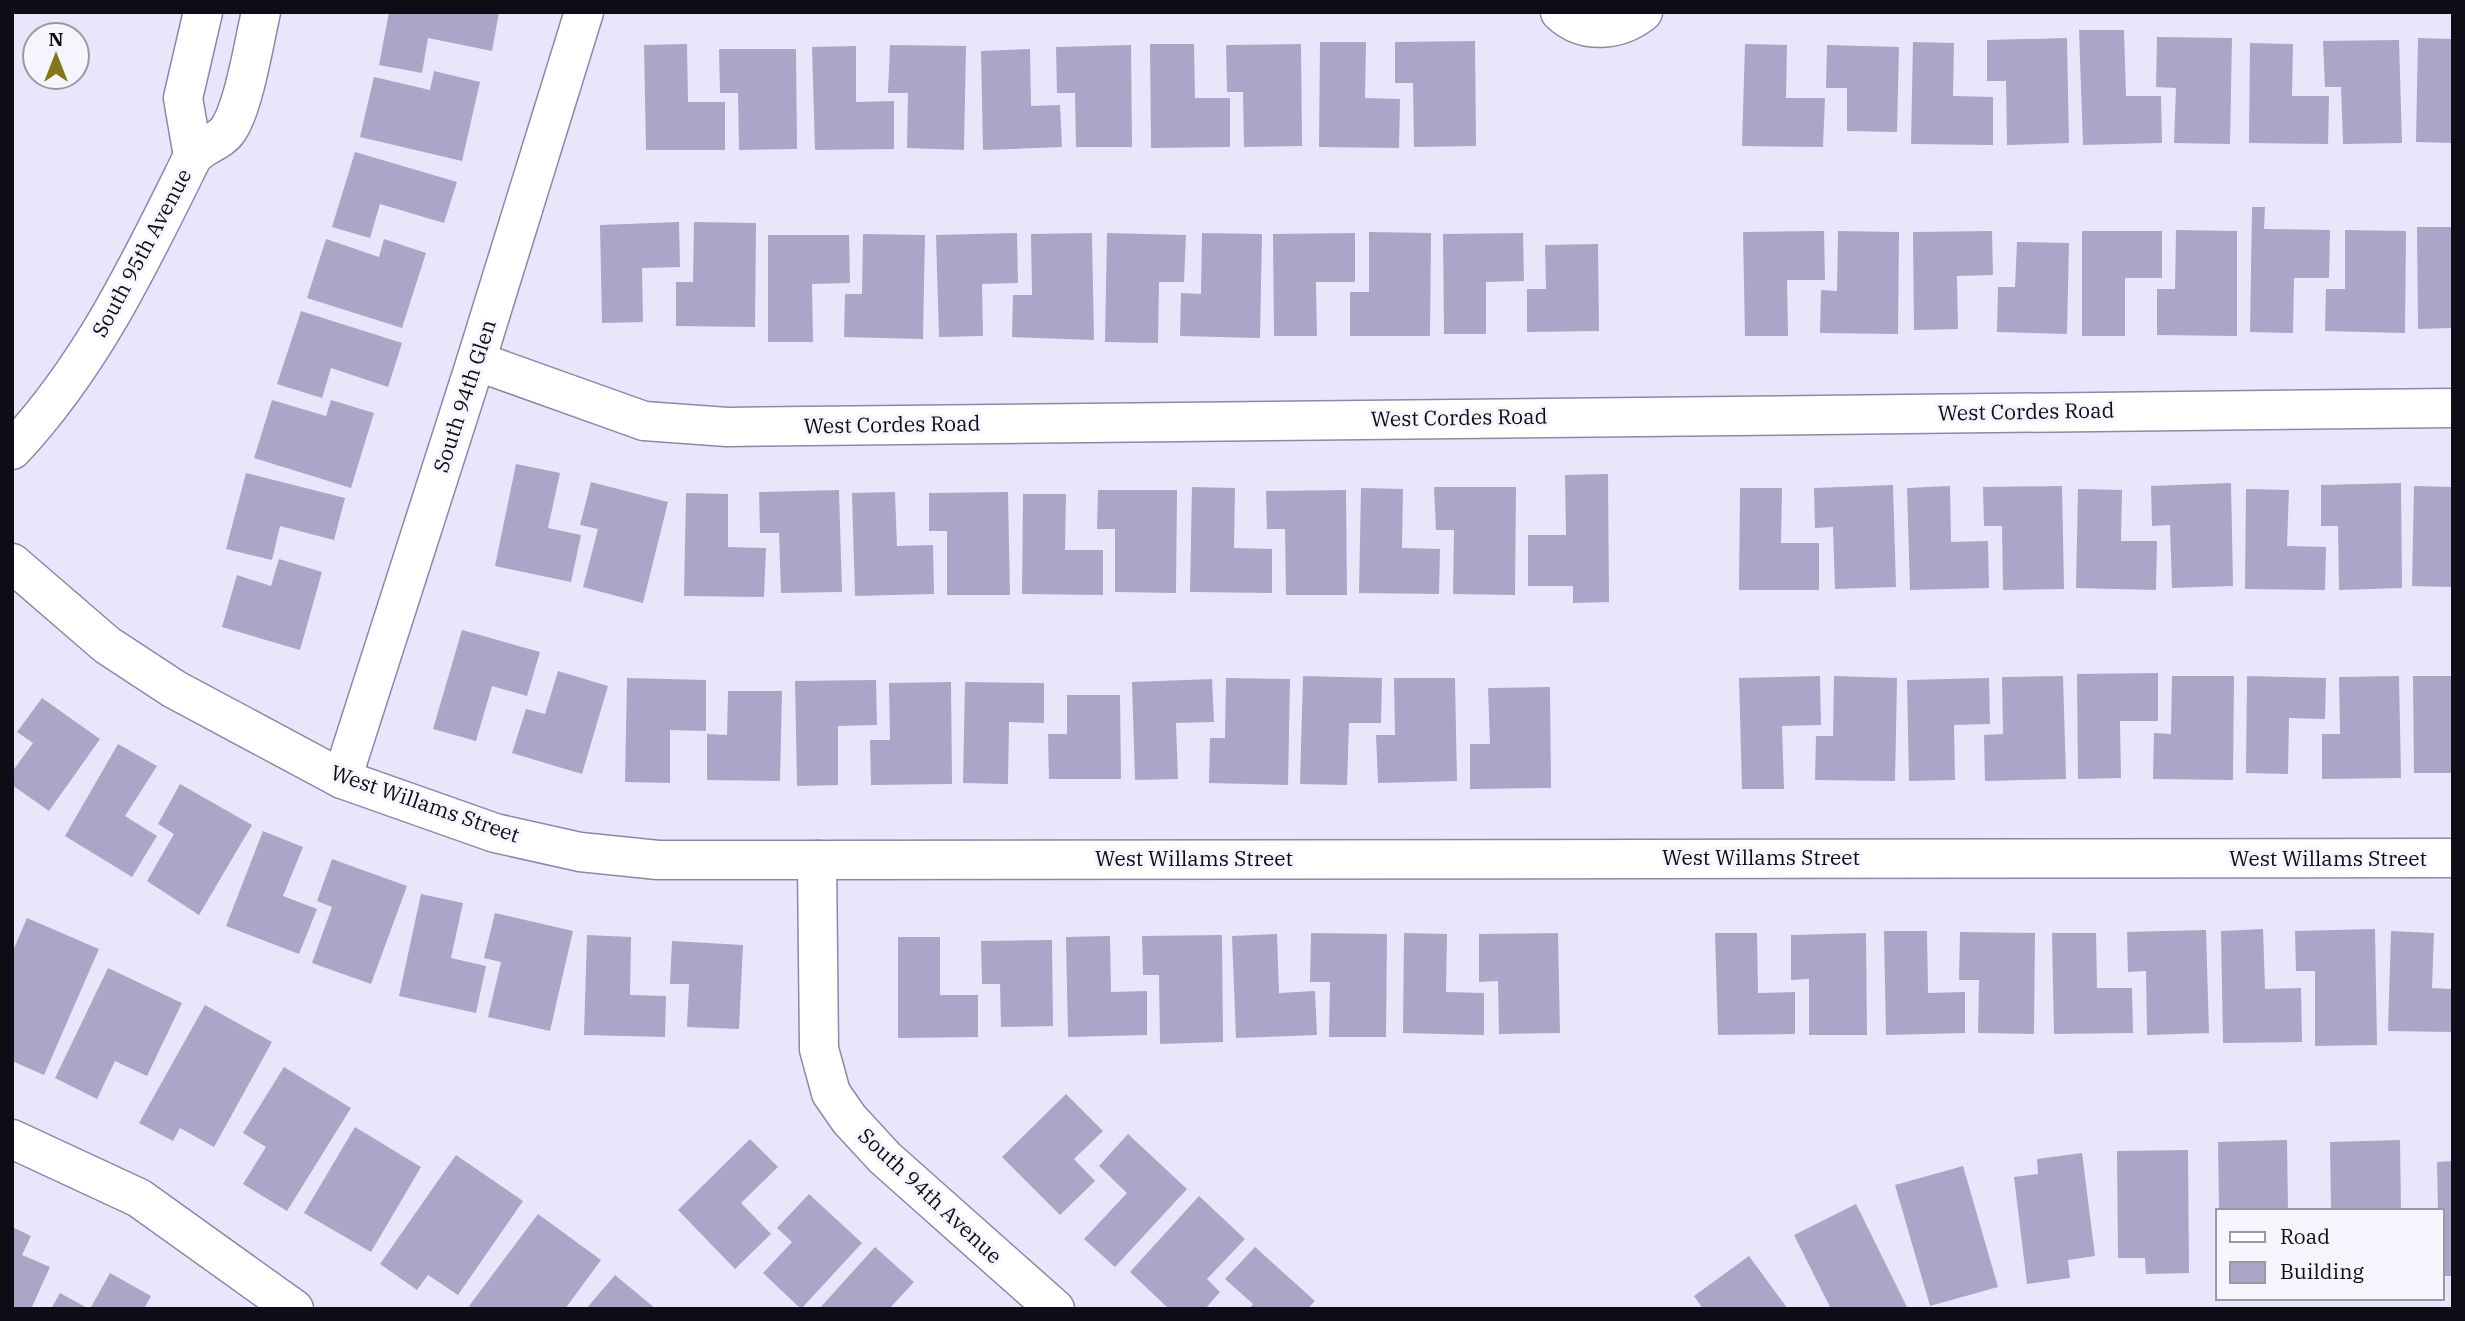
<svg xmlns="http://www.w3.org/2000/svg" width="2465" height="1321" font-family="'IBM Plex Serif',serif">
  <rect width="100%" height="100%" fill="#e9e6fc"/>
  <g fill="#aba5c8">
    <polygon points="389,12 499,12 492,51 428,38 422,73 379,65"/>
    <polygon points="2079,30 2124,30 2126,96 2161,96 2162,143 2083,145"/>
    <polygon points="2157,37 2232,38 2230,144 2174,143 2176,88 2156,87"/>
    <polygon points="2067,38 2069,143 2007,145 2006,81 1987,81 1987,40"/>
    <polygon points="2418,38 2453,39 2453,143 2416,142"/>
    <polygon points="2399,40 2402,143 2343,144 2341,87 2325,87 2323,41"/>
    <polygon points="1475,41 1476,146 1414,147 1413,83 1395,83 1395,42"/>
    <polygon points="1320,42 1366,42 1365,98 1400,99 1399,148 1319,147"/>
    <polygon points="1913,42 1954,43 1953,96 1993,97 1993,145 1911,144"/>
    <polygon points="2250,43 2293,44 2292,96 2329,96 2328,144 2249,143"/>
    <polygon points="687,44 688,102 725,102 725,150 646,150 644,45"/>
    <polygon points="1150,44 1194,44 1195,98 1230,98 1230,147 1151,148"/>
    <polygon points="1301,44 1302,146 1244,147 1243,92 1227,92 1226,45"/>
    <polygon points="1745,44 1787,45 1786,98 1825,98 1823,147 1742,146"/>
    <polygon points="890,45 966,46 964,150 907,148 908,93 888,93"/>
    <polygon points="1131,45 1132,147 1076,147 1075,93 1057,93 1056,47"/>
    <polygon points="1827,45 1899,47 1897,132 1847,131 1847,88 1826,88"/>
    <polygon points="856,46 856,102 894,101 894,149 815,150 812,47"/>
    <polygon points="719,49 796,49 797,149 739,150 738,93 720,93"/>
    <polygon points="1030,49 1031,106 1060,105 1062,147 983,150 981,51"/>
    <polygon points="434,71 480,82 462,161 360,137 374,77 430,90"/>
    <polygon points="355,152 457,182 444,223 380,204 370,238 332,227"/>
    <polygon points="2252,207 2265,207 2264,229 2330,230 2329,278 2294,278 2293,333 2250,332"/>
    <polygon points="679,222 680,267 642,268 643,322 602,323 600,225"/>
    <polygon points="694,222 756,223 755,327 676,326 676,282 693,282"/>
    <polygon points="2417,227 2453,227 2453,328 2418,329"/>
    <polygon points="2176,230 2237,231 2237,336 2157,335 2157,289 2175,289"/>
    <polygon points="2345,230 2406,231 2405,333 2325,331 2326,289 2345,289"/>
    <polygon points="1824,231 1825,280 1787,280 1788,336 1745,336 1743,232"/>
    <polygon points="1838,231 1899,232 1898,334 1820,333 1821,290 1837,291"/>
    <polygon points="1992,231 1993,275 1957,276 1958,329 1914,330 1913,232"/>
    <polygon points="2082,231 2162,231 2162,278 2125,278 2125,336 2082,336"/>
    <polygon points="1369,232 1431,233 1430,336 1350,336 1350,292 1369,292"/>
    <polygon points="1017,233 1018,283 982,284 983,336 939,337 936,235"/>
    <polygon points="1092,233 1094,340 1012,337 1013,295 1032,295 1031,234"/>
    <polygon points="1107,233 1186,235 1184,282 1159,282 1158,343 1105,342"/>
    <polygon points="1202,233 1262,234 1260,338 1180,336 1181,293 1201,294"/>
    <polygon points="1355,233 1355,282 1316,282 1317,336 1274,336 1273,234"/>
    <polygon points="1523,233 1524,281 1486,282 1486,334 1444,334 1443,234"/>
    <polygon points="863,234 925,235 923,339 844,337 845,294 862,294"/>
    <polygon points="768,235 849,235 850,283 812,284 813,342 768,342"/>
    <polygon points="326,239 379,257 384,239 426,253 402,328 307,298"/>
    <polygon points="2017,242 2069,243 2067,334 1997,332 1998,287 2015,287"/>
    <polygon points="1598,244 1599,331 1527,332 1527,289 1546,289 1545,245"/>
    <polygon points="301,311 402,343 388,387 331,368 322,398 277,384"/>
    <polygon points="272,400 326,416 331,400 374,413 351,488 254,458"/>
    <polygon points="516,464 560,473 548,528 581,535 571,582 495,566"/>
    <polygon points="246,473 345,498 334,540 280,526 272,560 226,549"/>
    <polygon points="1608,474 1609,602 1573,603 1573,586 1528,586 1528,535 1566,535 1565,475"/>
    <polygon points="591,482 668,502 643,603 583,587 598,529 580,525"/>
    <polygon points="2231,483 2233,586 2172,588 2170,525 2152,526 2151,486"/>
    <polygon points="2401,483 2402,588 2339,590 2338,526 2321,526 2321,485"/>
    <polygon points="1893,485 1896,587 1835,589 1833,527 1815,528 1814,488"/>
    <polygon points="1950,486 1951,542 1988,541 1989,588 1910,590 1907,488"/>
    <polygon points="2062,486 2064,589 2003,590 2002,526 1984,526 1983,487"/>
    <polygon points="2414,486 2453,487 2453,587 2412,586"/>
    <polygon points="1192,487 1235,488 1234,548 1272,549 1272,593 1190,592"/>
    <polygon points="1434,487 1516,487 1515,595 1453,594 1454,530 1436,530"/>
    <polygon points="1361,488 1403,489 1402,548 1440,549 1439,594 1359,593"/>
    <polygon points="1740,488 1782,488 1781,543 1819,543 1819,590 1739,590"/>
    <polygon points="2078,489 2122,490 2121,541 2157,541 2156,590 2076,588"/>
    <polygon points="2246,489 2289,490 2287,546 2326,547 2325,590 2245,589"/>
    <polygon points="839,490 842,592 781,593 779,533 760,533 759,492"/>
    <polygon points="1098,490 1177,490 1176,593 1115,592 1115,529 1097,529"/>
    <polygon points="1346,490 1347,595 1286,595 1285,529 1267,529 1266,491"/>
    <polygon points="895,492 897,546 933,545 934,594 855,596 852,493"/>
    <polygon points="1008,492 1010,595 947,595 947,531 929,531 929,493"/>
    <polygon points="686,493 728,494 728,547 766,548 764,597 684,596"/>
    <polygon points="1023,494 1066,494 1065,550 1103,550 1103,595 1022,594"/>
    <polygon points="279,559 322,572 300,650 222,627 237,575 271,586"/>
    <polygon points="462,630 540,652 527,696 492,686 476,741 433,729"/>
    <polygon points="558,671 608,686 582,774 512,753 526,709 545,714"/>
    <polygon points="2158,673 2158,721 2120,721 2121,778 2078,779 2077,674"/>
    <polygon points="1303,676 1382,678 1381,723 1349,723 1347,785 1300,784"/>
    <polygon points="1820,676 1821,725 1782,726 1784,789 1742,789 1739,678"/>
    <polygon points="1834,676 1897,678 1895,781 1815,780 1816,736 1833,736"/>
    <polygon points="2063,676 2066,779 1985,781 1984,735 2003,734 2002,677"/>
    <polygon points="2172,676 2234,676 2233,780 2153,779 2154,733 2171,734"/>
    <polygon points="2247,676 2326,678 2325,719 2289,718 2288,774 2246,773"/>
    <polygon points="2399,676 2401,778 2322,779 2322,734 2340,734 2339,677"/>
    <polygon points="2413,676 2453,676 2453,773 2414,773"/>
    <polygon points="627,678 706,680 706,731 670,730 670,783 625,782"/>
    <polygon points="1226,678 1290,679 1288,785 1209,783 1210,738 1225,738"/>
    <polygon points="1394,678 1455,678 1457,781 1378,783 1376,735 1395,735"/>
    <polygon points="1989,678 1990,724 1954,725 1955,780 1909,781 1907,680"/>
    <polygon points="1212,679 1214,722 1176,723 1178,779 1135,780 1132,682"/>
    <polygon points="876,680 877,725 838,726 838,785 797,786 795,681"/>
    <polygon points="951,682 952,784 871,785 870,740 890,740 889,683"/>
    <polygon points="965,682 1044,683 1044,723 1009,722 1008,784 963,783"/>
    <polygon points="1550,687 1551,788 1470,789 1470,744 1490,744 1488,688"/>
    <polygon points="728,691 782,691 780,781 707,780 707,734 727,735"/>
    <polygon points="1067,695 1120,695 1121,779 1049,779 1048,734 1067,734"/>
    <polygon points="42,698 100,739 49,811 12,785 12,772 33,743 17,732"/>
    <polygon points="118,744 157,766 125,816 157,836 132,877 65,836"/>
    <polygon points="180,784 252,825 199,915 147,881 174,834 158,824"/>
    <polygon points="263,831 303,847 283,896 317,909 299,954 226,926"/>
    <polygon points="332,859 407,886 371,984 312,963 332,907 317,901"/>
    <polygon points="421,894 463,903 451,958 486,966 476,1013 399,996"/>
    <polygon points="495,913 573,931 550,1031 488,1017 501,962 484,958"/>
    <polygon points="27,918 99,949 44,1075 12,1061 12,953"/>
    <polygon points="2263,929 2265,989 2301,988 2302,1042 2223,1043 2221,931"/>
    <polygon points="2375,929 2377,1045 2315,1046 2315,971 2296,971 2295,931"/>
    <polygon points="2206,930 2209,1033 2147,1035 2146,971 2128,972 2127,932"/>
    <polygon points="1884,931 1927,931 1928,993 1965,992 1965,1033 1886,1035"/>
    <polygon points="2391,931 2434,933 2432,988 2453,989 2453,1032 2388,1031"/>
    <polygon points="1960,932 2035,933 2034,1034 1978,1033 1979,980 1959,980"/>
    <polygon points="1311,933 1387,934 1386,1037 1329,1037 1330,982 1310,982"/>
    <polygon points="1404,933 1447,934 1446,992 1484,993 1484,1035 1403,1033"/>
    <polygon points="1558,933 1560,1033 1499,1034 1498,981 1479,982 1479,934"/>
    <polygon points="1715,933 1757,933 1758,993 1795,992 1795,1034 1718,1035"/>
    <polygon points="1866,933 1867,1035 1809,1035 1809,979 1791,980 1791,935"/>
    <polygon points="2052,933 2096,933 2097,988 2132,988 2133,1033 2054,1034"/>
    <polygon points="1277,934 1279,993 1315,991 1317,1035 1236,1038 1232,936"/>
    <polygon points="587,935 631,937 630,995 666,996 665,1037 584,1035"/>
    <polygon points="1222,935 1223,1042 1160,1044 1159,975 1143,975 1142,936"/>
    <polygon points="1110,936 1111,992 1147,991 1147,1035 1068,1037 1066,937"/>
    <polygon points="898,937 940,937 940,995 978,995 978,1037 898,1038"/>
    <polygon points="1052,940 1053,1026 1001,1027 1000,984 982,984 981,941"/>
    <polygon points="672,941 743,945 739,1029 687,1027 689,984 670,984"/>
    <polygon points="108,968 182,1003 147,1076 115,1061 97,1099 55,1078"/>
    <polygon points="205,1005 272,1042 214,1147 180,1128 173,1141 139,1123"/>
    <polygon points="284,1067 351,1108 287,1211 243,1184 266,1147 243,1133"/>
    <polygon points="1066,1094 1103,1131 1074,1159 1095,1181 1060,1215 1002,1157"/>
    <polygon points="355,1127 421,1167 371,1252 304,1213"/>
    <polygon points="1128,1134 1187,1189 1115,1267 1084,1239 1127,1193 1099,1166"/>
    <polygon points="750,1139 778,1167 741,1203 771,1234 735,1269 678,1210"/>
    <polygon points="2287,1140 2288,1211 2219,1211 2218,1142"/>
    <polygon points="2400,1140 2401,1211 2331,1211 2330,1142"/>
    <polygon points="2188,1150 2189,1273 2146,1274 2145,1258 2118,1258 2117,1151"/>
    <polygon points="2082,1153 2095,1256 2068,1260 2070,1278 2027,1284 2014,1177 2038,1174 2037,1159"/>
    <polygon points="456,1155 523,1201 458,1295 428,1275 417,1290 380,1264"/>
    <polygon points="2453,1161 2453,1276 2442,1276 2442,1211 2438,1211 2437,1162"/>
    <polygon points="1963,1166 1998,1287 1930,1306 1895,1185"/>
    <polygon points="809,1194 862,1243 801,1309 763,1273 792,1242 777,1228"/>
    <polygon points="1199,1196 1245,1239 1207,1279 1220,1292 1205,1309 1169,1309 1130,1272"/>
    <polygon points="1856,1204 1908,1309 1831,1309 1794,1235"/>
    <polygon points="538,1214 601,1260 565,1309 473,1309 469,1306"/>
    <polygon points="12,1227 31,1236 22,1255 50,1267 31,1309 12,1309"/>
    <polygon points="875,1247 914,1282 889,1309 819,1309"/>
    <polygon points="1255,1247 1315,1301 1307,1309 1249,1309 1253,1304 1225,1279"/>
    <polygon points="1749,1256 1788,1309 1703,1309 1694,1296"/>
    <polygon points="110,1273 151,1296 144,1309 90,1309"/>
    <polygon points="615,1275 656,1309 586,1309"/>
    <polygon points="60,1293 89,1309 51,1309"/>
  </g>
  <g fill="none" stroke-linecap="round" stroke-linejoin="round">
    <g stroke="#8d87a9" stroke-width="41">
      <g id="minor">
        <path d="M1560 12C1584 35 1619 31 1643 12"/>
        <polyline points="476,361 644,421 727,427 2453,408"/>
        <polyline points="12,563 107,645 174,689 342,779 495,833 580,852 658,860 817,860 2453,858"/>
        <polyline points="342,779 476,361 584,12"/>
        <polyline points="817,860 819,1049 831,1093 849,1119 885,1158 1055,1309"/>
        <polyline points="12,1139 139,1198 294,1309"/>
      </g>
    </g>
    <g stroke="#8d87a9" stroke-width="41">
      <g id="tertiary">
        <polyline points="193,156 183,98 203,12"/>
        <path d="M12 450C92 365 140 263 191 160 198 146 219 143 228 130 244 107 254 42 261 12"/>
      </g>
    </g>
    <use href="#minor" stroke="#fff" stroke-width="38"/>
    <use href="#tertiary" stroke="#fff" stroke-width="38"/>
  </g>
  <g text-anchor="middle" stroke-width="6" stroke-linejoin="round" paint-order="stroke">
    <g font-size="21" fill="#0f0c18" stroke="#f6f5fd">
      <text transform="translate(142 253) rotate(-62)" y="7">South 95th Avenue</text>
      <text transform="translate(465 396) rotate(-72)" y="7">South 94th Glen</text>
      <text transform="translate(2026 412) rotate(-1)" y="7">West Cordes Road</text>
      <text transform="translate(1459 418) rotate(-1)" y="7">West Cordes Road</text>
      <text transform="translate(892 425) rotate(-1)" y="7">West Cordes Road</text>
      <text transform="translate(425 804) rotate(19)" y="7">West Willams Street</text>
      <text x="1761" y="865">West Willams Street</text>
      <text x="1194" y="866">West Willams Street</text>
      <text x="2328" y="866">West Willams Street</text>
      <text transform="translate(930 1196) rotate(43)" y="7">South 94th Avenue</text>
    </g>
  </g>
  <rect width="2465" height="1321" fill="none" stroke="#0f0c18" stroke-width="28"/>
  <rect x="2216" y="1209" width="228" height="91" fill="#f6f5fd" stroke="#9a98a1" stroke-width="2"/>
  <rect x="2230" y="1232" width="35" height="10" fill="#ffffff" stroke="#9a98a1" stroke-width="2"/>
  <text x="2280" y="1244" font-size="21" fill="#0f0c18">Road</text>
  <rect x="2230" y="1262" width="35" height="21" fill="#aba5c8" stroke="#9a98a1" stroke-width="2"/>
  <text x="2280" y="1279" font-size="21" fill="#0f0c18">Building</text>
  <g transform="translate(56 56)"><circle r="33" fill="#f6f5fd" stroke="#9a98a1" stroke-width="2"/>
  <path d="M0-5L12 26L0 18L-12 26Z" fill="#83781c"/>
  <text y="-10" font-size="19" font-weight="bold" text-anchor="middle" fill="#0f0c18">N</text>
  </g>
</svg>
